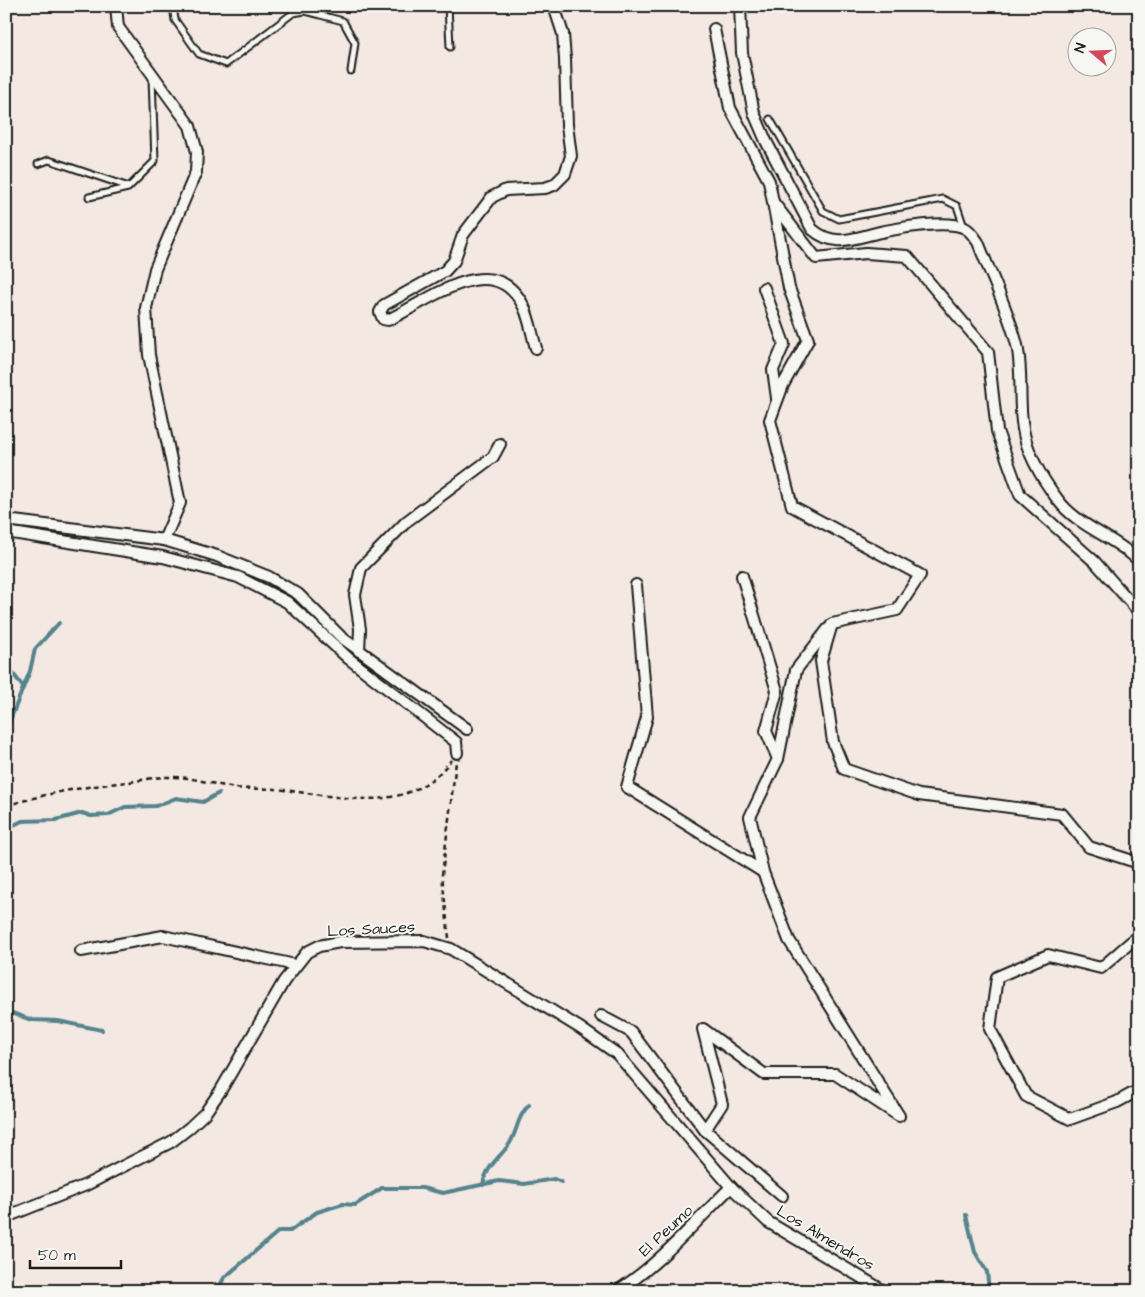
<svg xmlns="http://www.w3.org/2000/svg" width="1145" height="1297" font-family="'Architects Daughter',sans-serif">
  <rect width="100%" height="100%" fill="#f4e8e2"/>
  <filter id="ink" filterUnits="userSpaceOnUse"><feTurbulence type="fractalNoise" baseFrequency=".02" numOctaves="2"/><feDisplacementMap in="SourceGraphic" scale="10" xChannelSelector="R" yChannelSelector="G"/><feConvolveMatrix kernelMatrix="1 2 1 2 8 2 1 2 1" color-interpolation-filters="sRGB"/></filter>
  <g filter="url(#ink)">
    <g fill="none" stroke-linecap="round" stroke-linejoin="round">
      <g stroke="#54838c" stroke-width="4">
        <polyline points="6,624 6,633"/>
        <polyline points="6,664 23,687"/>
        <polyline points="6,730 30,671 35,649 59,623"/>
        <polyline points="6,829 22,821 56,820 82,813 91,816 108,815 125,807 156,806 176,798 203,802 219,793"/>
        <polyline points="6,1011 32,1020 58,1021 102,1030"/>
        <path d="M483 1185C486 1166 500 1158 510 1143 518 1129 517 1117 529 1105"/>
        <polyline points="966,1215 975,1252 987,1272 989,1291"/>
        <polyline points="217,1291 224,1278 279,1231 290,1231 317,1212 343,1204 355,1205 382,1188 422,1188 443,1193 499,1181 524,1184 554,1179 561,1182"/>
      </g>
      <g stroke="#1c1c1c" stroke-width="9">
        <g id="lane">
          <polyline points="173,6 175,20 199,54 226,64 293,13 305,11 343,21 355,43 351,71"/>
          <polyline points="448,6 450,47"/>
          <polyline points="770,119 823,211 839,219 943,199 957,206 964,227"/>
          <polyline points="38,164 49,160 129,187 155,161 152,78"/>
          <polyline points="89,197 128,188"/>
        </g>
      </g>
      <g stroke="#1c1c1c" stroke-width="14">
        <g id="street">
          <polyline points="116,6 118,27 190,126 197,152 196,172 155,269 146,308 149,355 180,503 164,540"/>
          <path d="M740 6 742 53 754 113 766 141 812 229C836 250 858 236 885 231 903 227 949 220 965 228 971 231 974 237 978 242 991 276 1008 309 1017 345 1023 372 1018 401 1023 429 1027 453 1043 480 1058 500 1078 527 1115 537 1139 561"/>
          <polyline points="714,29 730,108 769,181 789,288 808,340 783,385 770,420 792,506 920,575 897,610 832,624 821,661 833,742 844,769 919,795 1062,814 1089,847 1139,863"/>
          <polyline points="773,202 816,258 866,253 907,256 988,352 997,431 1020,495 1095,562 1139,612"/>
          <polyline points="764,288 784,344 773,370 777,398"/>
          <path d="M536 348C532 335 530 320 524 307 494 246 429 301 388 320L383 319 380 312 384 305 445 271 454 261 463 235 492 197 506 190 545 188 554 185 565 174 571 156 567 125 565 59 563 34 554 6"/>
          <polyline points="6,520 164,540 217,556 269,577 298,594 341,637 467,729"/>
          <polyline points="6,532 163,557 238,577 287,602 348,658 456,742 457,753"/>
          <polyline points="742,576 777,691 766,731 778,759"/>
          <polyline points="636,585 647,717 627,787 763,872"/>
          <polyline points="359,651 360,629 355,595 361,568 407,521 493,457 500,444"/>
          <polyline points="1139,935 1101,968 1048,955 997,977 990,1029 1026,1096 1070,1119 1117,1102 1139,1090"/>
          <polyline points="81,951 163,936 295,965"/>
          <polyline points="601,1016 631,1032 705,1130 782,1196"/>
          <polyline points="705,1130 722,1104 703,1029 764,1074 835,1074 899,1116 789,940 763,872 750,817 778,759 796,670 828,629"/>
          <polyline points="6,1217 86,1185 171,1142 189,1128 205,1113 221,1090 284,981 307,952 319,946 340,942 424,941 451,949 580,1028 617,1054 731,1187 768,1222 884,1291"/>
          <path d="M617 1291C660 1264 695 1222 731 1187"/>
        </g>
      </g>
      <g stroke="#1c1c1c" stroke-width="2.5" stroke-dasharray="5 4" stroke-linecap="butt">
        <path d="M6 806C46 793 87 786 129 782 142 780 156 777 170 777 189 776 211 784 230 787 245 790 260 788 275 789 337 795 407 819 451 760"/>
        <polyline points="449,938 442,875 456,762"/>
      </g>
      <use href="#lane" stroke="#f6f6f2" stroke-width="5"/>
      <use href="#street" stroke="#f6f6f2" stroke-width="10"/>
    </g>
  </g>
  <g text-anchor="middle" stroke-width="4" stroke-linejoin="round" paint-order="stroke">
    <g font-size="16" fill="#1c1c1c" stroke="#f6f6f2">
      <text transform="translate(371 928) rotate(-3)" y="6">Los Sauces</text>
      <text transform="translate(665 1230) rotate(-43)" y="6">El Peumo</text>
      <text transform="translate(826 1237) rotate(31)" y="6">Los Almendros</text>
    </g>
  </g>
  <rect width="1145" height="1297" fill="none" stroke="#f6f6f2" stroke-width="25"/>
  <rect x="12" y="12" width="1120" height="1272" fill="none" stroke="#1c1c1c" stroke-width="2" filter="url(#ink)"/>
  <g transform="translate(1092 52) rotate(289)"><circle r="24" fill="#f6f6f2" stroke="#9f9f9c"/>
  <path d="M0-4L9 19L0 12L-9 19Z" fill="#d1495b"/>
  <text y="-8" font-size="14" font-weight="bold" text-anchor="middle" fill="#1c1c1c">N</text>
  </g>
  <path d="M30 1260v8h91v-8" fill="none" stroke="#1c1c1c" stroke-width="2.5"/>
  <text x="38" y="1260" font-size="15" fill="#1c1c1c" stroke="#f6f6f2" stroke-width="4" paint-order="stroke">50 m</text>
</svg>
